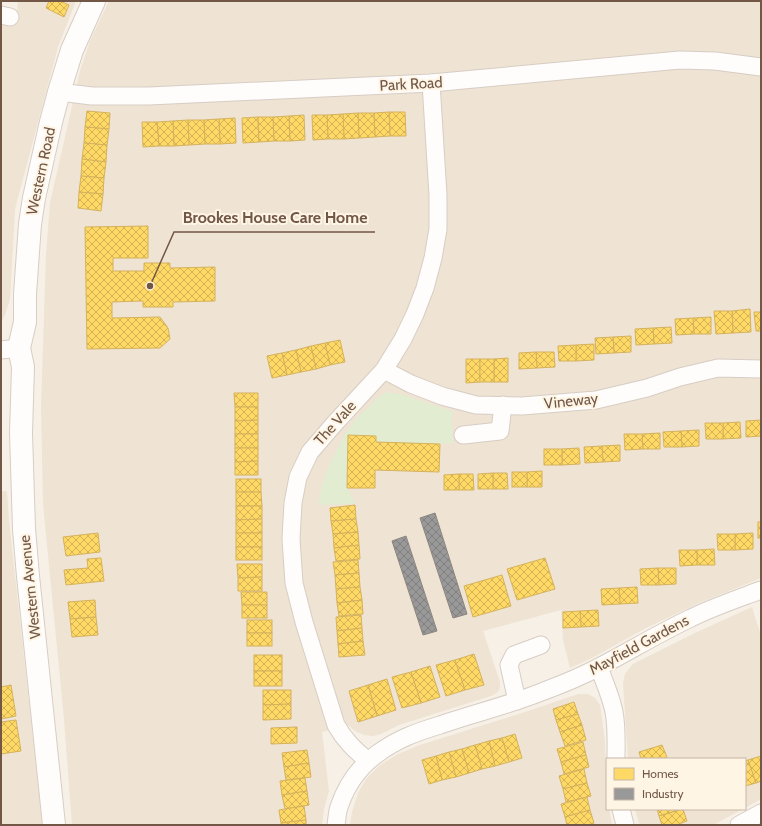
<svg xmlns="http://www.w3.org/2000/svg" width="762" height="826" font-family="Cabin,sans-serif">
  <defs>
    <pattern id="homes-cross-hatch" width="8" height="8" patternUnits="userSpaceOnUse"><rect width="8" height="8" fill="#ffd966"/><path d="M0 0l8 8M0 8l8-8" fill="none" stroke="#d3b356"/></pattern>
    <pattern id="industry-cross-hatch" width="8" height="8" patternUnits="userSpaceOnUse"><rect width="8" height="8" fill="#999"/><path d="M0 0l8 8M0 8l8-8" fill="none" stroke="#81807f"/></pattern>
  </defs>
  <rect width="100%" height="100%" fill="#f6f0e6"/>
  <g fill="#efe3d3">
    <polygon points="18,1 76,1 58,47 15,209 10,299 5,315 1,322 1,21 16,23"/>
    <polygon points="109,1 761,1 761,578 699,603 646,628 592,658 570,668 563,640 561,610 483,631 500,682 500,687 498,692 491,696 399,725 381,734 373,736 364,735 355,731 348,725 322,732 329,791 324,809 322,825 72,825 64,719 43,504 41,408 46,255 50,203 80,71 90,41"/>
    <polygon points="1,491 7,491 9,521 41,811 42,825 1,825"/>
    <polygon points="752,607 761,636 761,799 745,808 745,759 628,759 623,683 625,674 633,664 695,633"/>
    <polygon points="578,694 588,694 595,698 600,705 605,741 607,809 609,809 612,825 350,825 352,812 358,793 366,779 379,766 398,754 420,745 525,712"/>
    <polygon points="635,809 743,809 713,825 640,825 637,817"/>
  </g>
  <polygon fill="#e1ecd1" points="387,392 404,395 452,411 453,443 440,444 376,442 376,436 348,435 347,488 356,504 318,505 322,485 329,466 346,432 351,426 354,421 380,396"/>
  <g fill="url(#homes-cross-hatch)" stroke="#d5b25d">
    <polygon points="49,1 60,1 69,5 64,17 46,8"/>
    <polygon points="87,111 110,113 109,129 85,127"/>
    <polygon points="389,112 405,112 406,136 390,136"/>
    <polygon points="389,112 390,136 375,137 374,113"/>
    <polygon points="358,113 374,113 375,137 359,138"/>
    <polygon points="358,113 359,138 344,139 343,114"/>
    <polygon points="343,114 344,139 328,139 327,115"/>
    <polygon points="304,115 305,140 290,141 289,116"/>
    <polygon points="312,115 327,115 328,139 313,140"/>
    <polygon points="289,116 290,141 274,141 273,117"/>
    <polygon points="258,117 259,142 243,143 242,118"/>
    <polygon points="258,117 273,117 274,141 259,142"/>
    <polygon points="235,118 236,143 220,144 219,119"/>
    <polygon points="219,119 220,144 205,144 204,120"/>
    <polygon points="188,120 204,120 205,144 189,145"/>
    <polygon points="188,120 189,145 174,146 173,121"/>
    <polygon points="173,121 174,146 159,146 157,122"/>
    <polygon points="142,122 157,122 159,146 143,147"/>
    <polygon points="85,127 109,129 107,145 84,143"/>
    <polygon points="84,143 107,145 106,162 82,159"/>
    <polygon points="82,159 106,162 104,178 81,176"/>
    <polygon points="81,176 104,178 103,194 79,192"/>
    <polygon points="79,192 103,194 101,211 78,208"/>
    <polygon points="148,226 148,258 113,258 113,271 144,271 144,263 170,263 170,268 215,267 215,301 173,302 173,307 143,307 143,301 112,302 112,318 160,317 168,328 170,339 160,348 87,349 85,227"/>
    <polygon points="750,309 751,332 733,333 732,311"/>
    <polygon points="714,311 732,311 733,333 716,334"/>
    <polygon points="754,312 761,312 761,331 756,331"/>
    <polygon points="711,317 711,334 694,334 693,318"/>
    <polygon points="693,318 694,334 676,335 675,319"/>
    <polygon points="671,327 672,343 654,344 653,328"/>
    <polygon points="653,328 654,344 636,345 635,329"/>
    <polygon points="631,336 631,352 614,353 613,337"/>
    <polygon points="613,337 614,353 596,354 595,338"/>
    <polygon points="340,340 345,362 330,365 325,343"/>
    <polygon points="325,343 330,365 316,369 311,346"/>
    <polygon points="594,344 594,360 576,361 576,345"/>
    <polygon points="576,345 576,361 559,361 558,346"/>
    <polygon points="311,346 316,369 301,372 296,350"/>
    <polygon points="296,350 301,372 287,375 282,353"/>
    <polygon points="536,352 554,352 555,367 537,368"/>
    <polygon points="536,352 537,368 519,369 519,353"/>
    <polygon points="282,353 287,375 272,378 267,356"/>
    <polygon points="508,358 508,382 494,382 494,359"/>
    <polygon points="466,359 480,359 480,382 466,383"/>
    <rect x="480" y="359" width="14" height="23"/>
    <polygon points="234,393 258,393 258,407 235,407"/>
    <polygon points="235,407 258,407 258,420 235,421"/>
    <polygon points="258,420 258,434 235,434 235,421"/>
    <polygon points="761,420 761,436 746,437 746,421"/>
    <polygon points="740,422 741,438 723,439 723,423"/>
    <polygon points="705,423 723,423 723,439 706,439"/>
    <polygon points="699,430 699,446 682,447 681,431"/>
    <polygon points="681,431 682,447 664,447 663,432"/>
    <polygon points="660,433 660,449 643,449 642,434"/>
    <rect x="235" y="434" width="23" height="14"/>
    <polygon points="624,434 642,434 643,449 625,450"/>
    <polygon points="348,435 376,436 376,442 440,444 439,472 375,470 375,488 347,488"/>
    <polygon points="620,445 620,461 603,462 602,446"/>
    <polygon points="602,446 603,462 585,463 584,447"/>
    <polygon points="235,448 258,448 258,461 235,462"/>
    <polygon points="579,448 580,464 562,465 562,449"/>
    <rect x="544" y="449" width="18" height="16"/>
    <polygon points="258,461 258,475 235,475 235,462"/>
    <polygon points="542,471 542,487 527,487 527,472"/>
    <rect x="512" y="472" width="15" height="15"/>
    <polygon points="493,473 507,473 508,489 493,489"/>
    <polygon points="493,473 493,489 478,489 478,474"/>
    <polygon points="459,474 473,474 474,490 459,490"/>
    <polygon points="459,474 459,490 444,490 444,475"/>
    <rect x="236" y="479" width="25" height="13"/>
    <polygon points="236,492 261,492 262,506 236,506"/>
    <polygon points="355,505 356,519 331,521 330,508"/>
    <polygon points="236,506 262,506 262,519 236,520"/>
    <polygon points="262,519 262,533 236,533 236,520"/>
    <polygon points="356,519 358,532 333,534 331,521"/>
    <rect x="758" y="522" width="3" height="16"/>
    <polygon points="358,532 359,545 334,548 333,534"/>
    <polygon points="98,533 100,552 66,556 63,537"/>
    <rect x="236" y="533" width="26" height="14"/>
    <polygon points="753,533 753,549 735,550 735,534"/>
    <polygon points="717,534 735,534 735,550 718,550"/>
    <polygon points="359,545 360,559 336,561 334,548"/>
    <rect x="236" y="547" width="26" height="13"/>
    <polygon points="714,549 715,565 697,565 697,550"/>
    <polygon points="679,550 697,550 697,565 680,566"/>
    <polygon points="101,558 104,581 66,585 64,570 88,568 87,559"/>
    <polygon points="545,558 555,589 517,600 507,569"/>
    <polygon points="358,560 359,573 335,575 333,562"/>
    <polygon points="237,564 262,564 262,577 238,578"/>
    <polygon points="658,568 676,568 676,584 659,585"/>
    <polygon points="658,568 659,585 641,585 640,569"/>
    <polygon points="359,573 360,587 336,589 335,575"/>
    <polygon points="502,575 511,606 473,617 464,586"/>
    <polygon points="262,577 262,591 238,591 238,578"/>
    <polygon points="360,587 362,600 337,603 336,589"/>
    <polygon points="637,587 638,603 620,604 619,588"/>
    <polygon points="619,588 620,604 602,605 601,589"/>
    <polygon points="241,592 267,592 267,605 242,605"/>
    <polygon points="95,600 96,617 70,619 68,602"/>
    <polygon points="362,600 363,614 339,616 337,603"/>
    <rect x="242" y="605" width="25" height="13"/>
    <polygon points="598,610 599,626 581,627 580,611"/>
    <polygon points="580,611 581,627 563,628 563,612"/>
    <polygon points="361,615 362,628 337,631 336,617"/>
    <polygon points="96,617 98,635 72,637 70,619"/>
    <rect x="247" y="620" width="25" height="13"/>
    <polygon points="362,628 363,641 338,644 337,631"/>
    <rect x="247" y="633" width="25" height="13"/>
    <polygon points="363,641 365,655 339,657 338,644"/>
    <polygon points="474,654 484,685 465,690 455,660"/>
    <rect x="254" y="655" width="28" height="16"/>
    <polygon points="455,660 465,690 446,696 436,665"/>
    <polygon points="430,666 440,697 421,703 411,672"/>
    <rect x="254" y="671" width="28" height="15"/>
    <polygon points="411,672 421,703 402,708 392,677"/>
    <polygon points="387,679 396,710 377,716 368,685"/>
    <polygon points="11,685 16,716 1,719 1,687"/>
    <polygon points="368,685 377,716 358,722 349,691"/>
    <polygon points="263,690 291,690 291,704 263,705"/>
    <polygon points="574,702 578,714 556,720 553,709"/>
    <polygon points="291,704 291,719 263,720 263,705"/>
    <polygon points="578,714 582,725 560,732 556,720"/>
    <polygon points="16,720 21,751 1,754 1,722"/>
    <polygon points="582,725 586,740 565,746 560,732"/>
    <polygon points="297,727 297,743 271,744 271,728"/>
    <polygon points="515,734 522,758 509,762 502,738"/>
    <polygon points="502,738 509,762 495,766 489,741"/>
    <polygon points="489,741 495,766 482,769 475,745"/>
    <polygon points="583,742 586,755 561,762 557,749"/>
    <polygon points="475,745 482,769 469,773 462,749"/>
    <polygon points="662,745 667,757 661,759 641,759 639,752"/>
    <polygon points="462,749 469,773 456,777 449,752"/>
    <polygon points="307,750 309,763 284,767 282,753"/>
    <polygon points="449,752 456,777 442,780 436,756"/>
    <polygon points="586,755 589,767 564,774 561,762"/>
    <polygon points="436,756 442,780 429,784 422,760"/>
    <polygon points="761,756 761,781 756,783 748,760"/>
    <polygon points="748,760 756,783 745,786 745,761"/>
    <polygon points="309,763 311,777 286,780 284,767"/>
    <polygon points="584,769 587,783 563,789 559,776"/>
    <polygon points="305,778 307,791 282,795 280,781"/>
    <polygon points="587,783 591,796 566,802 563,789"/>
    <polygon points="307,791 309,805 285,809 282,795"/>
    <polygon points="587,797 590,810 565,817 561,804"/>
    <polygon points="304,806 306,820 281,823 279,810"/>
    <polygon points="657,809 682,809 659,816"/>
    <polygon points="683,809 687,821 676,825 662,825 659,816"/>
    <polygon points="590,810 594,823 587,825 567,825 565,817"/>
    <polygon points="306,820 306,825 282,825 281,823"/>
  </g>
  <g fill="url(#industry-cross-hatch)" stroke="#8d8580">
    <polygon points="435,513 467,614 453,618 420,518"/>
    <polygon points="406,536 437,631 423,635 392,541"/>
  </g>
  <g fill="none" stroke-linecap="round" stroke-linejoin="round">
    <g stroke="#d7cdc4" stroke-width="19">
      <g id="minor">
        <polyline points="1,15 10,17"/>
        <polyline points="59,92 92,96 149,96 431,83 680,60 715,61 761,67"/>
        <polyline points="1,350 19,348"/>
        <polyline points="384,370 411,384 442,396 476,405 522,406 596,400 647,388 680,377 718,368 761,369"/>
        <polyline points="463,435 500,431 503,405"/>
        <path d="M599 667C604 682 611 696 614 712 617 727 616 743 616 759"/>
        <polyline points="517,701 509,665 514,655 541,645"/>
        <path d="M368 761C354 749 345 741 336 725L304 622 294 583 291 539 293 503 298 477 310 452 335 423 384 370 403 339 415 314 425 288 433 258 438 229V195L431 83"/>
        <polyline points="621,809 625,825"/>
        <path d="M336 825C337 819 337 813 339 807 346 786 359 767 377 754 397 739 417 732 440 725 474 713 510 705 544 691 563 684 582 676 599 667 630 651 659 633 691 618 713 607 737 599 761 590"/>
        <polyline points="739,825 761,813"/>
      </g>
    </g>
    <g stroke="#d7cdc4" stroke-width="24">
      <polyline id="tertiary" points="54,825 28,576 24,529 21,433 23,367 19,348 25,322 25,294 30,224 34,198 51,122 59,92 72,50 94,1"/>
    </g>
    <use href="#minor" stroke="#fefdfb" stroke-width="17"/>
    <use href="#tertiary" stroke="#fefdfb" stroke-width="22"/>
  </g>
  <g text-anchor="middle" stroke-width="4" stroke-linejoin="round" paint-order="stroke">
    <g font-size="15" fill="#725747" stroke="#fff5e5">
      <text transform="translate(411 84) rotate(-3)" y="5">Park Road</text>
      <text transform="translate(41 171) rotate(-78)" y="5">Western Road</text>
      <text transform="translate(571 401) rotate(-6)" y="5">Vineway</text>
      <text transform="translate(335 423) rotate(-48)" y="5">The Vale</text>
      <text transform="translate(30 587) rotate(-96)" y="5">Western Avenue</text>
      <text transform="translate(639 645) rotate(-28)" y="5">Mayfield Gardens</text>
    </g>
  </g>
  <path fill="none" stroke="#725747" stroke-width="1.5" d="M150 286L174 232H375"/>
  <circle fill="#725747" stroke="#fff5e5" stroke-width="1.5" cx="150" cy="286" r="4"/>
  <g font-size="16" text-anchor="middle" font-weight="bold" fill="#725747" stroke="#fff5e5" stroke-width="4" stroke-linejoin="round" paint-order="stroke">
    <text x="275" y="223">Brookes House Care Home</text>
  </g>
  <rect width="762" height="826" fill="none" stroke="#725747" stroke-width="4"/>
  <rect x="606" y="758" width="140" height="52" fill="#fff5e5" stroke="#c7b6a6"/>
  <rect x="614" y="768" width="20" height="12" fill="#ffd966" stroke="#c7b6a6"/>
  <text x="642" y="778" font-size="12" fill="#725747">Homes</text>
  <rect x="614" y="788" width="20" height="12" fill="#999999" stroke="#c7b6a6"/>
  <text x="642" y="798" font-size="12" fill="#725747">Industry</text>
</svg>
